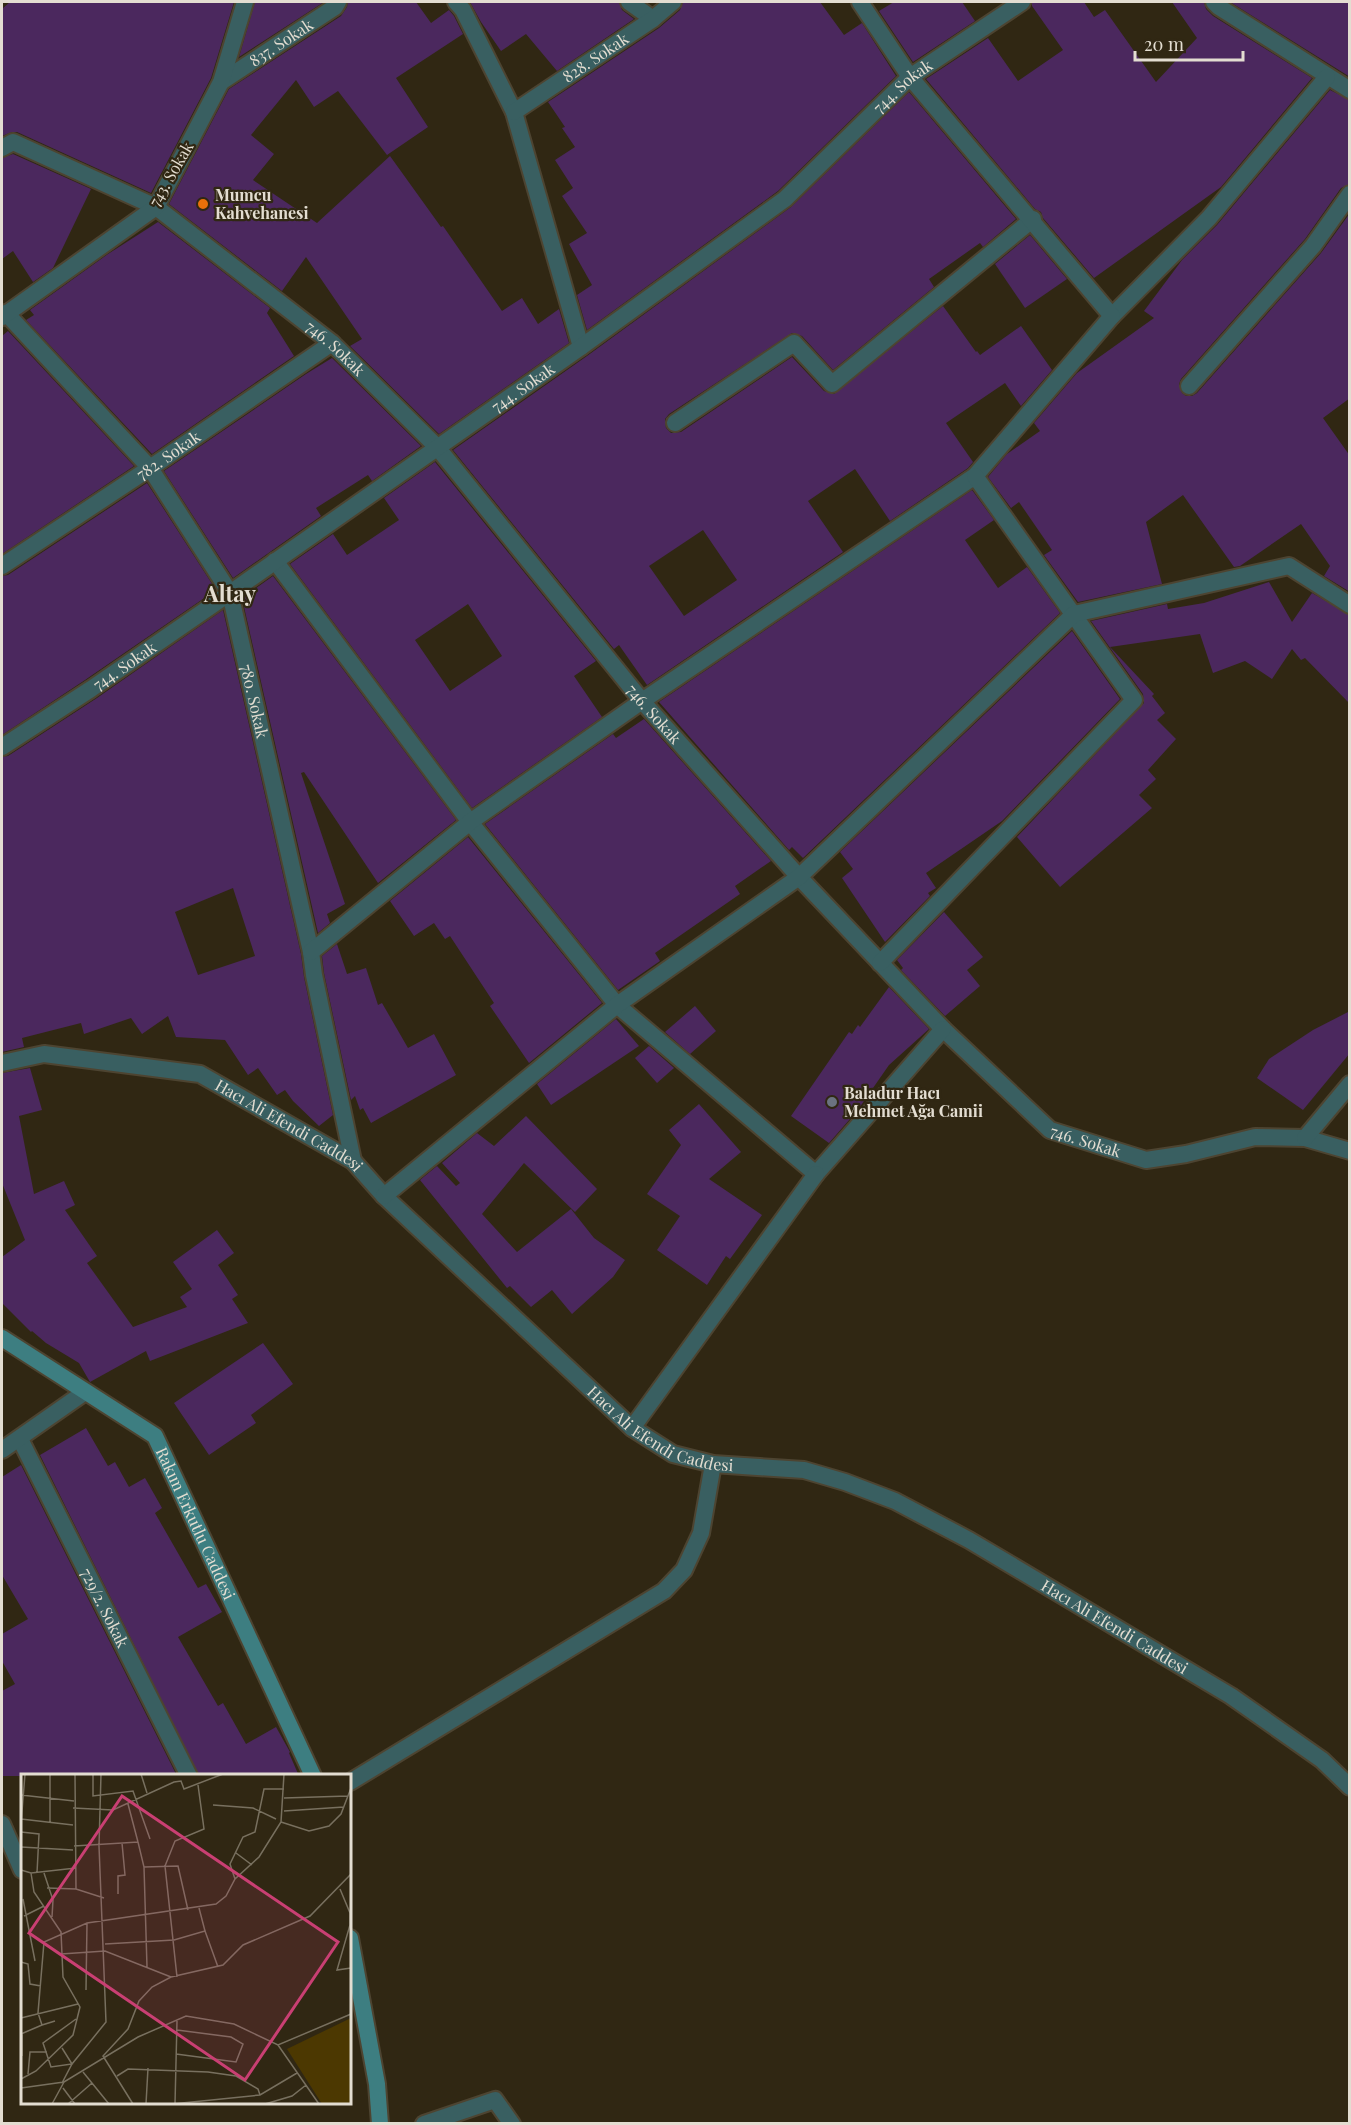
<svg xmlns="http://www.w3.org/2000/svg" width="1351" height="2125" font-family="'Playfair Display',serif">
  <rect width="100%" height="100%" fill="#302713"/>
  <g fill="#4b285e" fill-rule="evenodd">
    <polygon points="10,2 234,2 211,78 151,193 17,132 12,132 2,136 2,9"/>
    <polygon points="255,2 324,2 239,57"/>
    <polygon points="348,2 416,2 431,23 449,10 454,16 463,34 396,78 428,127 387,155 338,91 314,107 296,80 251,135 274,154 253,180 317,223 390,156 441,227 443,226 502,311 522,298 538,324 559,309 569,343 439,434 350,346 362,339 306,257 282,291 169,204 229,89 341,16 347,7"/>
    <polygon points="470,2 619,2 622,10 634,19 557,71 526,34 501,51 481,22"/>
    <polygon points="683,2 820,2 844,35 862,23 896,76 778,191 587,330 577,295 592,285 569,244 587,233 562,196 573,188 555,160 575,147 562,128 565,127 548,102 659,28 680,10"/>
    <polygon points="894,2 962,2 975,21 913,62 879,11"/>
    <polygon points="1032,2 1084,2 1094,17 1105,10 1156,82 1197,38 1172,2 1204,2 1206,9 1213,16 1312,78 1221,187 1094,278 1043,218 1041,212 1035,209 926,79 988,38 1018,81 1063,50 1032,6"/>
    <polygon points="1230,2 1350,2 1350,77"/>
    <polygon points="1330,90 1350,100 1350,184 1341,188 1305,239 1181,379 1179,384 1182,393 1186,396 1192,396 1197,393 1321,253 1350,213 1350,398 1323,418 1350,456 1350,592 1324,576 1330,566 1301,524 1240,566 1234,567 1183,495 1146,522 1162,584 1078,602 1044,555 1052,550 1019,502 1011,508 988,477 1007,454 1040,431 1034,423 1077,373 1154,318 1144,311 1182,260 1217,225"/>
    <path d="M909 92 1016 219 983 247 980 243 929 279 934 287 833 370 802 336 792 333 669 414 665 419 666 428 671 433 681 432 792 357 824 391 834 394 943 306 976 352 977 351 980 355 1021 326 1052 370 1021 406 1005 383 946 423 973 462 968 468 890 521 855 469 808 501 843 552 647 685 619 645 614 649 453 450 587 356 791 207ZM703 530 737 580 684 616 649 566Z"/>
    <polygon points="13,154 91,189 53,268 33,282 13,251 2,259 2,158"/>
    <polygon points="158,222 270,308 267,313 294,356 152,454 26,320 34,315 30,310 108,254"/>
    <polygon points="1030,235 1067,279 1025,308 995,264"/>
    <polygon points="8,331 134,466 2,554 2,336"/>
    <polygon points="332,358 421,446 372,481 368,475 316,508 321,516 233,578 164,471 306,374"/>
    <path d="M435 462 596 661 574 676 602 717 472 808 290 564 333 534 347 555 399 520 384 498ZM468 604 502 656 450 691 415 640Z"/>
    <polygon points="147,483 216,590 85,680 2,735 2,576 8,575"/>
    <polygon points="972,490 994,520 965,540 998,588 1027,567 1060,613 803,858 792,847 789,850 659,702"/>
    <polygon points="273,576 456,820 378,883 304,772 301,773 345,904 327,914 330,923 318,933 242,598"/>
    <polygon points="1269,582 1292,622 1312,593 1350,615 1350,704 1305,658 1301,660 1292,649 1272,679 1245,661 1213,673 1200,634 1110,647 1154,694 1152,696 1165,713 1157,720 1176,739 1148,770 1156,779 1139,795 1152,808 1060,887 1017,837 1144,703 1143,694 1091,621 1167,604 1168,609 1204,603"/>
    <path d="M223 610 301 954 304 977 333 1115 319 1126 293 1101 285 1090 277 1095 258 1068 248 1075 225 1040 176 1037 168 1016 142 1034 131 1018 84 1034 81 1023 22 1038 24 1047 2 1052V757L8 756 97 698ZM233 888 255 956 198 975 175 912Z"/>
    <polygon points="1072,631 1120,699 1002,821 926,873 936,888 928,893 930,896 885,942 842,878 853,869 840,852"/>
    <polygon points="644,719 771,861 735,886 740,894 655,953 660,961 618,990 485,824 613,734 616,738"/>
    <polygon points="468,837 602,1003 529,1063 490,1006 494,1003 450,936 445,939 434,923 414,936 390,901"/>
    <polygon points="944,912 983,957 967,970 980,986 945,1016 901,970 903,968 897,960"/>
    <polygon points="337,944 347,974 366,968 378,1005 382,1003 408,1048 434,1034 456,1075 371,1123 363,1108 360,1110 355,1096 351,1100 324,973 322,956"/>
    <polygon points="889,987 929,1029 889,1065 857,1111 829,1143 791,1116 849,1032 852,1034 858,1025 860,1027"/>
    <polygon points="695,1006 716,1031 690,1054 665,1032"/>
    <polygon points="1350,1011 1350,1053 1303,1110 1257,1078 1269,1059 1313,1030"/>
    <polygon points="616,1019 639,1046 551,1105 537,1084"/>
    <polygon points="649,1046 674,1068 657,1083 635,1058"/>
    <polygon points="30,1068 42,1110 19,1116 34,1194 64,1181 75,1205 65,1210 97,1256 87,1263 133,1327 187,1307 180,1297 192,1289 173,1262 217,1230 234,1253 218,1265 238,1295 232,1299 248,1323 150,1361 146,1351 90,1382 79,1363 46,1343 32,1331 31,1332 2,1303 2,1257 25,1240 2,1183 2,1073"/>
    <polygon points="699,1104 741,1152 709,1179 762,1215 730,1259 726,1256 707,1285 657,1250 680,1216 647,1194 681,1145 669,1130"/>
    <polygon points="526,1116 597,1189 575,1212 524,1163 482,1214 517,1252 571,1209 594,1238 625,1260 613,1277 572,1314 552,1290 531,1307 510,1286 507,1288 420,1180 437,1166 456,1186 460,1183 442,1163 477,1133 494,1146"/>
    <polygon points="263,1343 293,1384 251,1415 256,1423 209,1455 174,1403"/>
    <polygon points="86,1428 108,1466 115,1462 129,1487 145,1478 162,1508 155,1513 198,1588 206,1584 222,1612 178,1637 218,1706 223,1703 246,1744 276,1727 290,1752 289,1753 299,1776 199,1776 40,1455"/>
    <polygon points="21,1465 177,1776 2,1776 2,1691 15,1684 2,1661 2,1634 28,1619 2,1575 2,1477"/>
  </g>
  <g fill="none" stroke-linecap="round" stroke-linejoin="round">
    <g stroke="#4d4431" stroke-width="20">
      <g id="service">
        <polyline points="350,1782 664,1591 684,1570 701,1533 713,1464"/>
        <polyline points="424,2124 495,2100 512,2124"/>
      </g>
    </g>
    <g stroke="#4d4431" stroke-width="20">
      <g id="minor">
        <polyline points="456,2 463,10 514,112 581,347"/>
        <polyline points="629,2 653,19"/>
        <polyline points="1214,2 1219,7 1350,90"/>
        <path id="s1" d="M221 82 335 7 338 2"/>
        <path id="s2" d="M514 112 653 19 673 2"/>
        <path id="s3" d="M2 148 13 142 156 207 332 343 437 447 642 701 799 877 943 1029 1050 1130 1146 1160 1186 1154 1255 1137 1305 1138 1350 1151"/>
        <path id="s4" d="M6 313 150 468 230 593 311 952 314 975 353 1161"/>
        <polyline points="1112,316 1209,218 1327,77"/>
        <polyline points="2,317 156,207 221,82 245,2"/>
        <polyline points="1189,386 1313,246 1350,194"/>
        <polyline points="675,423 794,343 832,384 1033,219"/>
        <polyline points="275,561 470,822 617,1005 816,1174 943,1029"/>
        <path id="s5" d="M2 566 150 468 332 343"/>
        <path id="s6" d="M2 747 91 689 230 593 581 347 785 199 910 77 1022 2"/>
        <polyline points="311,952 470,822 642,701 975,476 1112,316 910,77 860,2"/>
        <polyline points="880,963 1134,700 975,476"/>
        <path id="s7" d="M2 1063 44 1054 200 1074 353 1161 384 1196 632 1428 673 1454 713 1464 804 1470 845 1482 895 1501 969 1540 1231 1696 1322 1760 1350 1787"/>
        <polyline points="1305,1138 1350,1084"/>
        <polyline points="384,1196 617,1005 799,877 1074,614 1289,566 1350,605"/>
        <polyline points="632,1428 816,1174"/>
        <path id="s8" d="M20 1439 189 1776"/>
        <polyline points="2,1450 85,1392"/>
        <polyline points="2,1824 22,1870"/>
      </g>
    </g>
    <g stroke="#4d4431" stroke-width="20">
      <g id="secondary">
        <path id="s9" d="M2 1338 155 1436 313 1776"/>
        <polyline points="350,1938 377,2084 380,2124"/>
      </g>
    </g>
    <use href="#service" stroke="#395f61" stroke-width="16"/>
    <use href="#minor" stroke="#395f61" stroke-width="16"/>
    <use href="#secondary" stroke="#3d7e81" stroke-width="16"/>
  </g>
  <circle fill="#e8710a" stroke="#302713" stroke-width="2" cx="203" cy="204" r="6"/>
  <circle fill="#6b7280" stroke="#302713" stroke-width="2" cx="832" cy="1102" r="6"/>
  <g text-anchor="middle" stroke-width="4.5" stroke-linejoin="round" paint-order="stroke">
    <g font-size="16" fill="#e3ddd1" stroke="#302713">
      <text dy="6" stroke="none"><textPath href="#s1" startOffset="72">837. Sokak</textPath></text>
      <text dy="6" stroke="none"><textPath href="#s2" startOffset="98">828. Sokak</textPath></text>
      <text dy="6" stroke="none"><textPath href="#s6" startOffset="1119">744. Sokak</textPath></text>
      <text transform="translate(171 174) rotate(-60)" y="6">743. Sokak</text>
      <text dy="6" stroke="none"><textPath href="#s3" startOffset="398">746. Sokak</textPath></text>
      <text dy="6" stroke="none"><textPath href="#s6" startOffset="633">744. Sokak</textPath></text>
      <text dy="6" stroke="none"><textPath href="#s5" startOffset="200">782. Sokak</textPath></text>
      <text dy="6" stroke="none"><textPath href="#s6" startOffset="147">744. Sokak</textPath></text>
      <text dy="6" stroke="none"><textPath href="#s4" startOffset="471">780. Sokak</textPath></text>
      <text dy="6" stroke="none"><textPath href="#s3" startOffset="884">746. Sokak</textPath></text>
      <text dy="6" stroke="none"><textPath href="#s7" startOffset="303">Hacı Ali Efendi Caddesi</textPath></text>
      <text dy="6" stroke="none"><textPath href="#s3" startOffset="1496">746. Sokak</textPath></text>
      <text dy="6" stroke="none"><textPath href="#s7" startOffset="789">Hacı Ali Efendi Caddesi</textPath></text>
      <text dy="6" stroke="none"><textPath href="#s9" startOffset="278">Rakım Erkutlu Caddesi</textPath></text>
      <text dy="6" stroke="none"><textPath href="#s8" startOffset="189">729/2. Sokak</textPath></text>
      <text dy="6" stroke="none"><textPath href="#s7" startOffset="1293">Hacı Ali Efendi Caddesi</textPath></text>
    </g>
    <g font-size="16" font-weight="bold" fill="#e3ddd1" stroke="#302713" text-anchor="start">
      <text x="215" y="201">Mumcu<tspan x="215" dy="18">Kahvehanesi</tspan></text>
      <text x="844" y="1099">Baladur Hacı<tspan x="844" dy="18">Mehmet Ağa Camii</tspan></text>
    </g>
    <g font-size="22" font-weight="bold" fill="#e3ddd1" stroke="#302713">
      <text x="230" y="602">Altay</text>
    </g>
  </g>
  <g transform="translate(21 1774)">
    <rect width="330" height="330" fill="#302713"/>
    <path d="M330 244V330H301L266 275Z" fill="#4c3801"/>
    <path fill="none" stroke="#78705f" stroke-width="1.5" d="M54 0 55 115M72 0V22L112 17 129 65M120 0 126 19M230 0H289M0 21 53 27M263 24 327 22M107 30 117 68M192 31 232 34 255 45M52 34 92 36 153 8 160 7 163 15 202 0M263 37 323 33M0 45 52 51M29 48V0M260 48 288 57 308 52 320 40 330 14M0 50 4 0M0 58 18 60 16 99M53 72 117 68 123 93 126 193M0 73 52 76M215 79 231 91M123 93 157 92 167 136M0 96 10 99 55 94M23 99 32 126 31 143M214 105 209 90 222 63 234 58 243 15H263M26 114 55 115 83 124M319 115 329 139V151L316 196 330 194M97 120V102L104 101 101 69M2 125 14 187M3 142 23 132M184 157 197 193M84 170 153 166 184 157 178 134M40 180 84 177 150 203M0 188 7 190 9 210 20 212M156 203 144 92 154 67 183 55 177 11M65 216 66 149M0 244 57 230M34 247 21 251 17 239 23 168 66 149 195 130 205 122 214 105 238 83 260 48 263 0M0 260 21 251M257 271 298 330M41 274 51 290 30 293 22 269 55 245M155 280 215 288 222 270 210 263 156 256M1 282V259M62 298 88 330M7 300 9 278H26M96 302 107 295 187 298 215 302 237 315 239 321M0 305 15 297 52 261 59 233 42 203 40 158 13 118 10 99M41 309 51 290 85 248 78 72 80 0M0 314 43 308 117 263 165 242 213 250 257 271 330 240M42 314 54 330M31 330 43 308M47 330 71 309M112 330 82 282 107 255 118 227 131 213 150 203 202 191 222 171 289 142 330 100M125 330 127 294M151 330 239 321 276 299M154 330 156 247M244 330 271 322 285 311"/>
    <path fill="#c93f73" fill-opacity="0.15" stroke="#c93f73" stroke-width="3" d="M101 22 317 168 224 306 8 159Z"/>
    <rect width="330" height="330" fill="none" stroke="#e3ddd1" stroke-width="3"/>
  </g>
  <rect width="1351" height="2125" fill="none" stroke="#e3ddd1" stroke-width="6"/>
  <path d="M1135 51v9h108v-9" fill="none" stroke="#e3ddd1" stroke-width="3"/>
  <text x="1144" y="51" font-size="18" fill="#e3ddd1" stroke="#302713" stroke-width="4.5" paint-order="stroke">20 m</text>
</svg>
